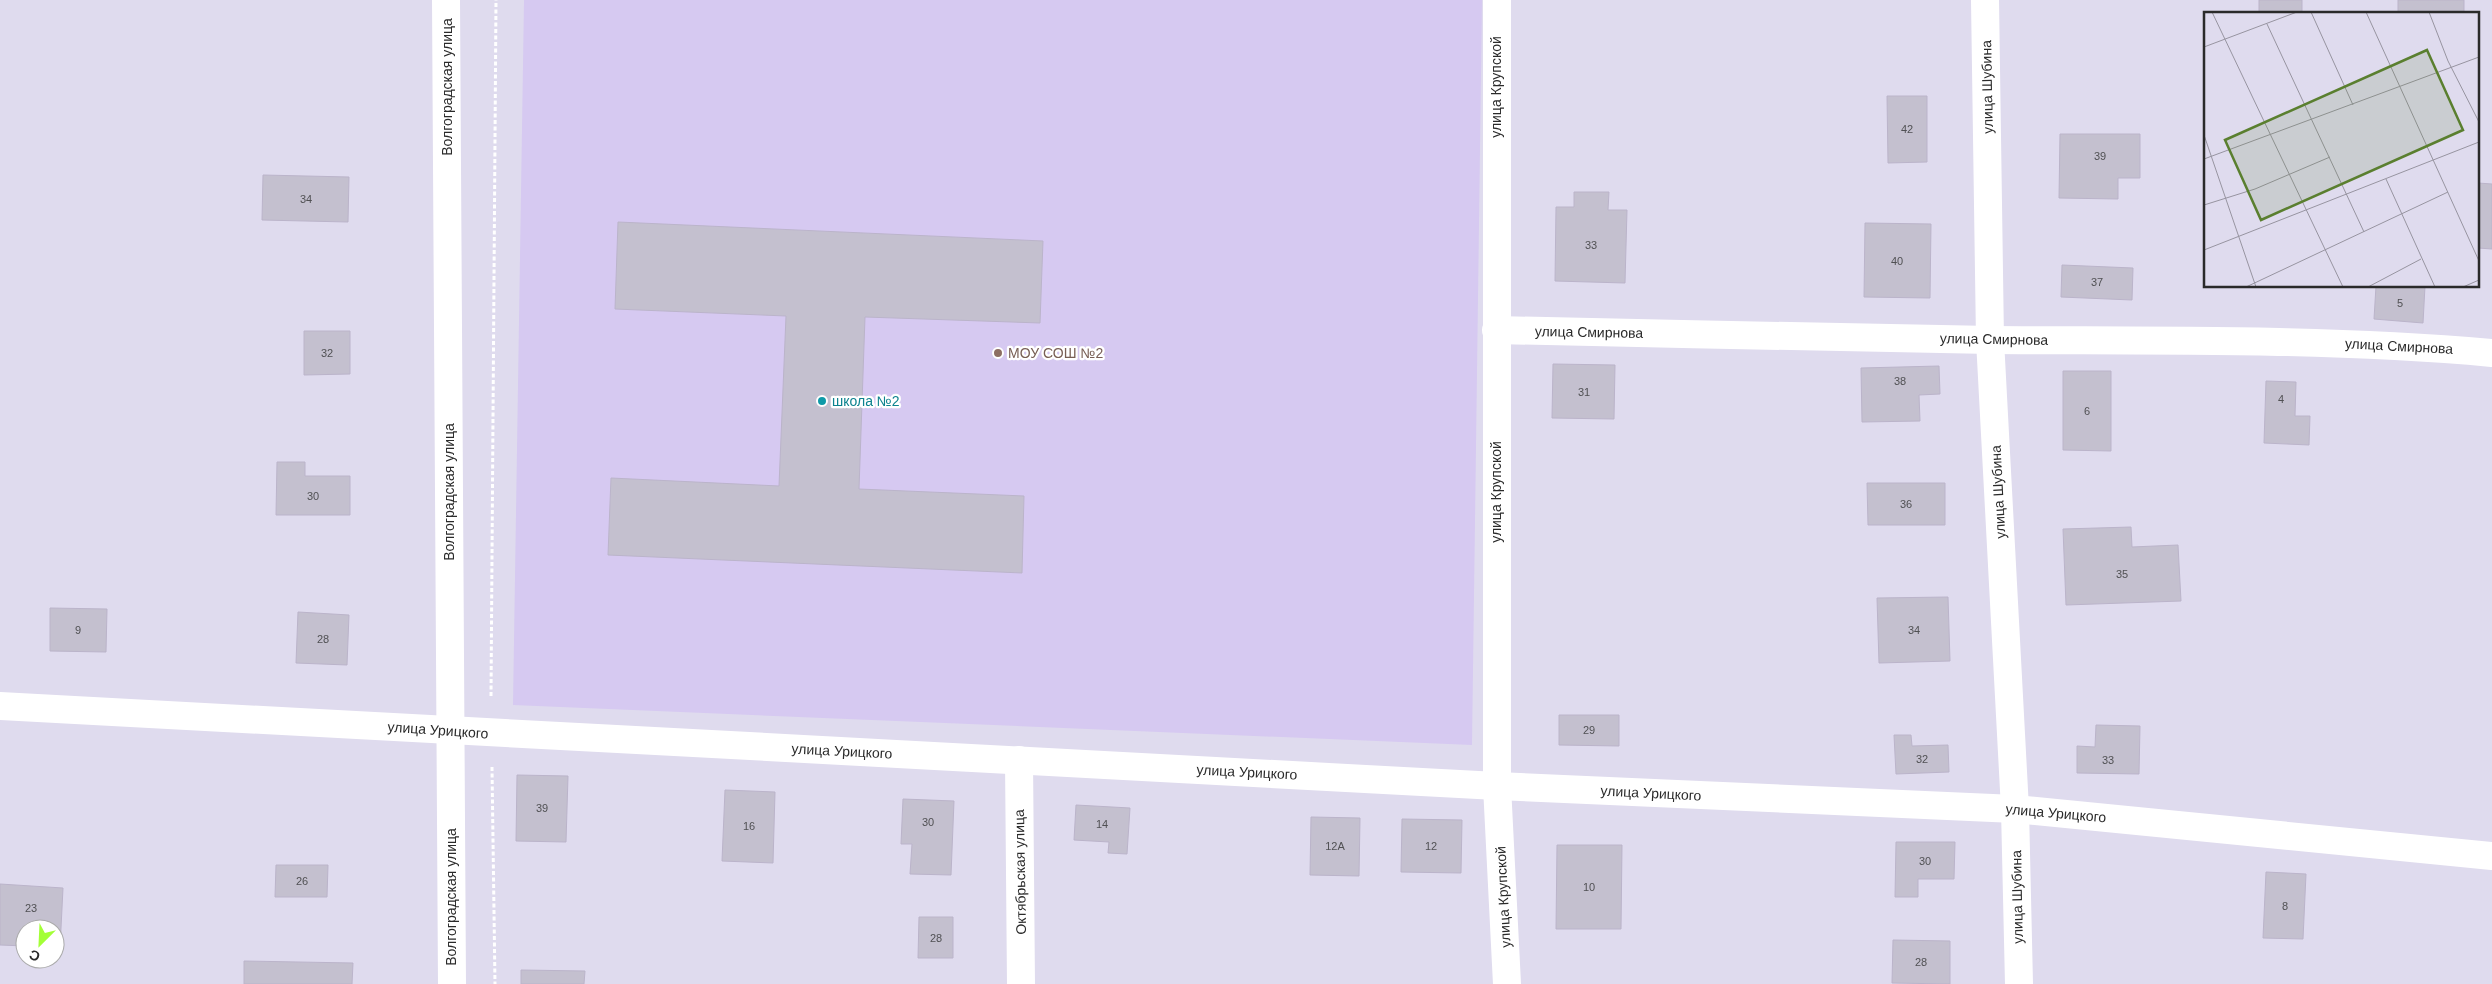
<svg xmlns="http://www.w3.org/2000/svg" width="2492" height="984" font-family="Helvetica,sans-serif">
  <rect width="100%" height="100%" fill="#dfdbee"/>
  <polygon fill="#d6c9f1" points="524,0 1482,0 1472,745 513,705"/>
  <g fill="#c4c0cf" stroke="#bbb4ca">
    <rect x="2259" y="0" width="43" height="14"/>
    <rect x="2398" y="0" width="66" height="14"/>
    <polygon points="1887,96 1927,96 1927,162 1888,163"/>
    <polygon points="2060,134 2140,134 2140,178 2118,178 2118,199 2059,198"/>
    <polygon points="263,175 349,177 348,222 262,220"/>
    <polygon points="2478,183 2492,184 2492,249 2478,248"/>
    <polygon points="1574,192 1609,192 1608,210 1627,210 1625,283 1555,281 1556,207 1574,207"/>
    <polygon points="618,222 1043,241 1040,323 865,317 859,489 1024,496 1022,573 608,555 611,478 779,486 786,316 615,309"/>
    <polygon points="1865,223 1931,224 1930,298 1864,297"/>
    <polygon points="2062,265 2133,268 2132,300 2061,297"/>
    <polygon points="2376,286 2425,286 2423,323 2374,319"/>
    <polygon points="304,331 350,331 350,374 304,375"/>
    <polygon points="1553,364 1615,365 1614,419 1552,418"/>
    <polygon points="1939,366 1940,394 1919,395 1920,421 1862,422 1861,368"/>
    <polygon points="2063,371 2111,371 2111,451 2063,450"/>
    <polygon points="2266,381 2296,382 2295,416 2310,416 2309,445 2264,443"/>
    <polygon points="277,462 305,462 305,476 350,476 350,515 276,515"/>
    <polygon points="1867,483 1945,483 1945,525 1868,525"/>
    <polygon points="2131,527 2132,547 2178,545 2181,601 2066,605 2063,529"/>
    <polygon points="1948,597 1950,661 1879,663 1877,598"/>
    <polygon points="50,608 107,609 106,652 50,651"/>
    <polygon points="298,612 349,615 347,665 296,663"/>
    <polygon points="1559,715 1619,715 1619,746 1559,745"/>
    <polygon points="2096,725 2140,726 2139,774 2077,773 2077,746 2095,747"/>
    <polygon points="1894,735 1911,735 1912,746 1948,745 1949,772 1896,774"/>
    <polygon points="517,775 568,776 566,842 516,841"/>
    <polygon points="725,790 775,792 773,863 722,861"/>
    <polygon points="903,799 954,801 951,875 910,874 912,844 901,844"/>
    <polygon points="1076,805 1130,808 1127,854 1108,853 1109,842 1074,840"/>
    <polygon points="1311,817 1360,818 1359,876 1310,875"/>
    <polygon points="1402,819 1462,820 1461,873 1401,872"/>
    <polygon points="1896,842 1955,842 1954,879 1918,879 1918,897 1895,897"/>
    <polygon points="1557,845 1622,845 1621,929 1556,929"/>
    <polygon points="276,865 328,865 327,897 275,897"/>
    <polygon points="2266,872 2306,874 2303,939 2263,938"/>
    <polygon points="0,884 63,888 60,948 55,948 55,929 25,929 25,946 0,945"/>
    <polygon points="919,917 953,917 953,958 918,958"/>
    <polygon points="1893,940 1950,941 1950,984 1892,983"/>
    <polygon points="244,961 353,963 352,984 244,984"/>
    <polygon points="521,970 585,971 584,984 521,984"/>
  </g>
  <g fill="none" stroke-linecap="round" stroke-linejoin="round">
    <g stroke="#fff" stroke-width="3" stroke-dasharray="4 2.5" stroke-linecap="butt">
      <polyline points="491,696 496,0"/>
      <polyline points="492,767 495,984"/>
    </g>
    <g stroke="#fff" stroke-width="28">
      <polyline points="1497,0 1497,786 1507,984"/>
      <polyline points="1985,0 1990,340 2015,809 2019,984"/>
      <path d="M1496 330C1661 333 1826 338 1991 340 2159 341 2325 338 2492 353"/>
      <polyline points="0,706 1497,786 2015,809 2492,856"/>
      <polyline points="1019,760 1021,984"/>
    </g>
    <polyline stroke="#fff" stroke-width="28" points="446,0 452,984"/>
  </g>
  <circle fill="#8d6e63" stroke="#fff" stroke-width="2" cx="998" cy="353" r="5"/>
  <circle fill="#0f9aa8" stroke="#fff" stroke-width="2" cx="822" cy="401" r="5"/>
  <g text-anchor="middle" stroke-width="4.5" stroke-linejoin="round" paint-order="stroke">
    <g font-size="11" fill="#505053">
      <text x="1907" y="133">42</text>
      <text x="2100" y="160">39</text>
      <text x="306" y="203">34</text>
      <text x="1591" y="249">33</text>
      <text x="1897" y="265">40</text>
      <text x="2097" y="286">37</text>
      <text x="2400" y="307">5</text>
      <text x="327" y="357">32</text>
      <text x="1900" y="385">38</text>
      <text x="1584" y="396">31</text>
      <text x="2281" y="403">4</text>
      <text x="2087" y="415">6</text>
      <text x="313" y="500">30</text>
      <text x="1906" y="508">36</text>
      <text x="2122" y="578">35</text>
      <text x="78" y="634">9</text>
      <text x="1914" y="634">34</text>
      <text x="323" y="643">28</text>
      <text x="1589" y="734">29</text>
      <text x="1922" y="763">32</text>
      <text x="2108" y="764">33</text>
      <text x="542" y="812">39</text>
      <text x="928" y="826">30</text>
      <text x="1102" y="828">14</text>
      <text x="749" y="830">16</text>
      <text x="1335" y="850">12А</text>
      <text x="1431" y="850">12</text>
      <text x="1925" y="865">30</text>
      <text x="302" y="885">26</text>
      <text x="1589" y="891">10</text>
      <text x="2285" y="910">8</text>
      <text x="31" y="912">23</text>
      <text x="936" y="942">28</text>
      <text x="1921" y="966">28</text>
    </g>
    <g font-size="14" fill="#2a2a2a" stroke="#fff">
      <text transform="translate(447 87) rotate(-90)" y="5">Волгоградская улица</text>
      <text transform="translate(1496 87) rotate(-90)" y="5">улица Крупской</text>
      <text transform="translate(1987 87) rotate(-91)" y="5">улица Шубина</text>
      <text transform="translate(1589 332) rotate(1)" y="5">улица Смирнова</text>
      <text transform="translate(1994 339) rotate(1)" y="5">улица Смирнова</text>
      <text transform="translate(2399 346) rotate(3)" y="5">улица Смирнова</text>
      <text transform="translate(449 492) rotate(-90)" y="5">Волгоградская улица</text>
      <text transform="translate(1496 492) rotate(-90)" y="5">улица Крупской</text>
      <text transform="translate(1998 492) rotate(-93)" y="5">улица Шубина</text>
      <text transform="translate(438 730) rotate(4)" y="5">улица Урицкого</text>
      <text transform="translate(842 751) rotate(3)" y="5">улица Урицкого</text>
      <text transform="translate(1247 772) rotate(3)" y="5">улица Урицкого</text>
      <text transform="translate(1651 793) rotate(3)" y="5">улица Урицкого</text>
      <text transform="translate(2056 813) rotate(5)" y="5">улица Урицкого</text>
      <text transform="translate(1020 872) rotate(-91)" y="5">Октябрьская улица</text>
      <text transform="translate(451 897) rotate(-90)" y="5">Волгоградская улица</text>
      <text transform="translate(1503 897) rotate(-93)" y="5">улица Крупской</text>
      <text transform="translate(2017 897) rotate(-91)" y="5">улица Шубина</text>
    </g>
    <g font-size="14" fill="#785e54" stroke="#fff" text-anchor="start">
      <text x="1008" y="358">МОУ СОШ №2</text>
    </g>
    <g font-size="14" fill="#0d838f" stroke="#fff" text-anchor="start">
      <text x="832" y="406">школа №2</text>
    </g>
  </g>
  <g transform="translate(2204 12)">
    <rect width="275" height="275" fill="#dfdbee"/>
    <path fill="none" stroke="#9794a0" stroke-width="1" d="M8 0 139 275M107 0 149 93M162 0 275 249M225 0 244 49 275 110M63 12 160 220M0 35 93 0M0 123 52 275M0 147 275 45M182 167 231 275M0 193 51 177 126 145M0 238 275 130M42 275 244 180M164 275 217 247M259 275 275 268"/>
    <path fill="#5a7f2f" fill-opacity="0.15" stroke="#5a7f2f" stroke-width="2.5" d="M223 38 259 118 57 208 21 128Z"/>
    <rect width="275" height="275" fill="none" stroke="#2a2a2a" stroke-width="2.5"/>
  </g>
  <g transform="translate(40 944) rotate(204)"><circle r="24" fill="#ffffff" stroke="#aaaaaa"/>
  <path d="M0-4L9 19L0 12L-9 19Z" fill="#a3ff37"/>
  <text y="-8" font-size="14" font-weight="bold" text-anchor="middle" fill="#2a2a2a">С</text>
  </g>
</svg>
